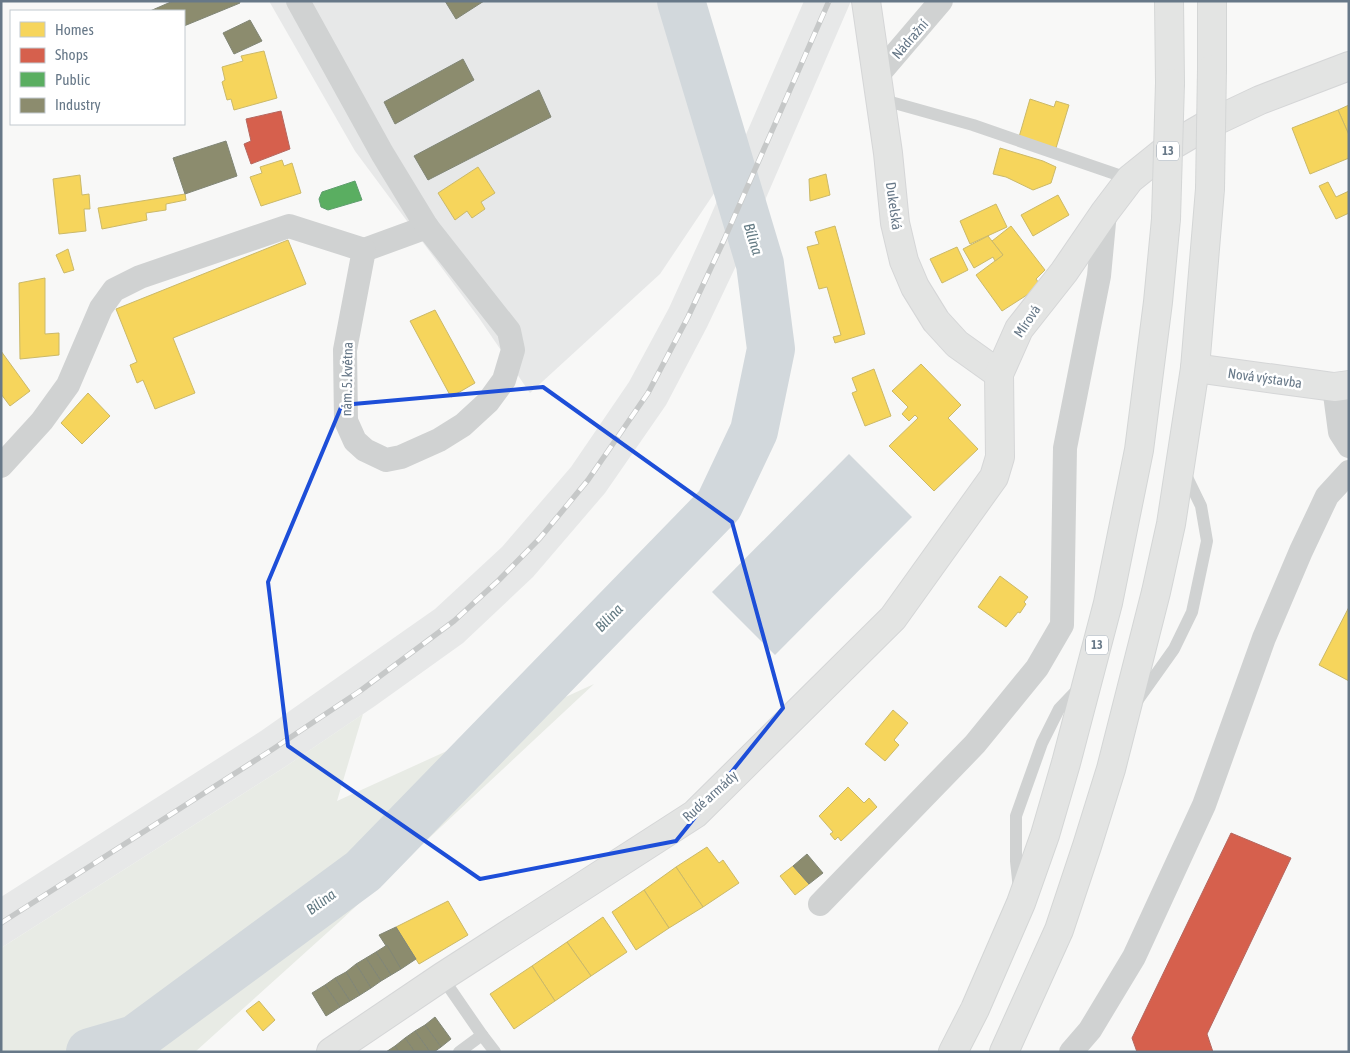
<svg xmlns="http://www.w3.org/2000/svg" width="1350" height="1053" font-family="'Asap Condensed',sans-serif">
  <rect width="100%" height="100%" fill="#f8f8f7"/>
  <g fill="#e7e8e8">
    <polygon points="269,1 671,1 721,183 660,274 530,393 479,318 355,151"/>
    <polygon points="804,1 851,1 744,249 707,327 666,405 605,493 533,577 463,643 375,706 285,767 1,948 1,897 261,731 435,609 502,547 571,467 629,382 669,308 704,231"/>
  </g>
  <polygon fill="#e8ebe5" points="594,684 338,923 195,1052 1,1052 1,948 285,767 363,714 337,801"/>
  <polygon fill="#d2d8dc" points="849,454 912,517 775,655 712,592"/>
  <g fill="#f6d55c" stroke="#cbb969">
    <polygon points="264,51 277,98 234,110 231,99 227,100 222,82 225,80 222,67 243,61 241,56"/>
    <polygon points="1030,99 1054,107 1056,101 1069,105 1056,148 1019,137"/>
    <polygon points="1349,105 1349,135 1338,110"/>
    <polygon points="1338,110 1349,135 1349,158 1310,174 1292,128"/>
    <polygon points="1000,148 1043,161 1056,167 1051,183 1033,190 1006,177 993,174"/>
    <polygon points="282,160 284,166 292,163 301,193 261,206 250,177 262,173 260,167"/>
    <polygon points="478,167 495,193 481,202 485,209 472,218 467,211 455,220 438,193"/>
    <polygon points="826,174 830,195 810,201 809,179"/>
    <polygon points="80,175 82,195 89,194 90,209 84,209 86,231 59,234 53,179"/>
    <polygon points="1328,182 1336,197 1349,191 1349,213 1336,219 1319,186"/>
    <polygon points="185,194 186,200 166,204 166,210 146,213 147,220 102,229 98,208"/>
    <polygon points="1058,195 1069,215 1033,236 1021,215"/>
    <polygon points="996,204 1007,227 970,244 960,221"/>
    <polygon points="835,226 865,334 835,343 833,337 841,335 827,287 819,289 807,247 819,244 815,232"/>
    <polygon points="1011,226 1045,270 1036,279 1041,286 1002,311 976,275 1003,255 992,241"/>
    <polygon points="988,236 1003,255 995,261 993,257 974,268 963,249"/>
    <polygon points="288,240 306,284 173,338 195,393 155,409 143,380 137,383 130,365 137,362 116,309"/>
    <polygon points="957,247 968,270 942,283 930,259"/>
    <polygon points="68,249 74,270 64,273 56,255"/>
    <polygon points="45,278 45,334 59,333 59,355 20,359 19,283"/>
    <polygon points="435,310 475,383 451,397 410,321"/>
    <polygon points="1,351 30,391 10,406 1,394"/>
    <polygon points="921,364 961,405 948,418 978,449 934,491 889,446 918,418 915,415 909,421 902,414 908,407 892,391"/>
    <polygon points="874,369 891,416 865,426 852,393 857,391 852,378"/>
    <polygon points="88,393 110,416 82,444 61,423"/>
    <polygon points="1000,576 1028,597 1024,602 1026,604 1020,613 1018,612 1006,627 978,607"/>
    <polygon points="1349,607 1349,681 1319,665"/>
    <polygon points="893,710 908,723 894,740 899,745 885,761 865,744"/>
    <polygon points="848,787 864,803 869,798 877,807 841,841 838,837 835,840 830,834 833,832 819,816"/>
    <polygon points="707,847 719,863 723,860 739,883 703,907 676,867"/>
    <polygon points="793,866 809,884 795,895 780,876"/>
    <polygon points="676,867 703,907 669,928 644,890"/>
    <polygon points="644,890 669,928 636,950 612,912"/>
    <polygon points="448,901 468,935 419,964 396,927"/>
    <polygon points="603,917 627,952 591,976 567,942"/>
    <polygon points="567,942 591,976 555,1001 532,966"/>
    <polygon points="532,966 555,1001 514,1029 490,994"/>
    <polygon points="259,1001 275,1020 263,1031 246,1011"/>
  </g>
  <g fill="#d6604d" stroke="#b5675f">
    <polygon points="281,111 290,149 251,164 244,144 251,141 246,119"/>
    <polygon points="1231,833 1291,858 1207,1034 1213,1052 1137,1052 1132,1038"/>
  </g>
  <polygon fill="#5aae61" stroke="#5e9e6d" points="355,181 362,200 328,210 321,207 319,199 322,192"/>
  <g fill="#8c8c6e" stroke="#818676">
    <polygon points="173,1 239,1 240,3 184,26 184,11 150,11"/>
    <polygon points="445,1 484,1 456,19"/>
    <polygon points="250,20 262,41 234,54 223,33"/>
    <polygon points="463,59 474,80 395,124 384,102"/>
    <polygon points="539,90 551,117 428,180 414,156"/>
    <polygon points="226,141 237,176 185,194 173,158"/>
    <polygon points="807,854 823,873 809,884 793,866"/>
    <polygon points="396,927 416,959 401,969 379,935"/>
    <polygon points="387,945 401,969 391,975 376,952"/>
    <polygon points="376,952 391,975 381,981 366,958"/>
    <polygon points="366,958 381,981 371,988 356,964"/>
    <polygon points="356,964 371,988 360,995 346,972"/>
    <polygon points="346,972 360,995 350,1001 335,978"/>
    <polygon points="335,978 350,1001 340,1007 325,985"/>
    <polygon points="325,985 340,1007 326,1016 312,993"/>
    <polygon points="435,1017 451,1039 441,1047 425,1025"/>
    <polygon points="425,1025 441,1047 434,1052 430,1052 415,1031"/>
    <polygon points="415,1031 430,1052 415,1052 405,1038"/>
    <polygon points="405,1038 415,1052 399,1052 395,1046"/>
    <polygon points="395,1046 399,1052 386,1052"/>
  </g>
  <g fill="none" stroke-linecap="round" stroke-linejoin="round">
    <polyline stroke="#d2d8dc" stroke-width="48" points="90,1052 135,1039 363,871 719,505 754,431 771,349 760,264 681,1"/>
    <g stroke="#d5d6d7" stroke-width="30">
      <g id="secondary">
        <polyline points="866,1 888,153 895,223 904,261 915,287 936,321 957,344 999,374"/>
        <polyline points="1195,368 1334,387 1349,385"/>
        <polyline points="331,1052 442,977 695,814 893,618 994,477 1000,457 999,374 1019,329 1064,272 1105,212 1130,179 1171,146 1207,125 1260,100 1349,66"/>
      </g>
    </g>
    <g stroke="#d4d6d6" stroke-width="30">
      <g id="highway">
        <polyline points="1169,1 1170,83"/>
        <polyline points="1212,1 1212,69"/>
        <polyline points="953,1052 975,1009 1021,903 1045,835 1066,763 1108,603 1139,450 1158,302 1166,219"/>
        <polyline points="1004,1052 1059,930 1087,846 1111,769 1156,592 1171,524 1195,368 1210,189"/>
      </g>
    </g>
    <g stroke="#d0d2d2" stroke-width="12">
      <polyline points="880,99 973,125 1130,179"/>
      <polyline points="1137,701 1174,649 1192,612 1207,541 1201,506 1184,471"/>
      <polyline points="1019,889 1016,861 1016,816 1042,743 1059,709 1081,686"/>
      <polyline points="442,977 482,1035 459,1052"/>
      <polyline points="482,1035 495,1052"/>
    </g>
    <g stroke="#d0d2d2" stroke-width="24">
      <polyline points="877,76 941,1"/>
      <polyline points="364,250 427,227"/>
      <polyline points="1334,387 1340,432 1349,446"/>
      <polyline points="1,466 42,421 68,385 101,308 114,290 140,277 289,226 364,250 345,350 346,421 355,441 365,450 386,460 401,457 439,440 463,425 488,402 504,380 513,350 509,331 427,227 382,153 298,1"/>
      <polyline points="820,904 975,744 1037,668 1062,625 1065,448 1099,276 1105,212"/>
      <polyline points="1071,1052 1090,1030 1134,957 1204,805 1264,638 1301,551 1327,496 1349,472"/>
    </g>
    <use href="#secondary" stroke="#e3e4e3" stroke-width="28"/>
    <use href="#highway" stroke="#e3e4e3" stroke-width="28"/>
    <g stroke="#c6c8c8" stroke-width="5.5">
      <polyline id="rail" points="1,923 273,749 360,691 454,621 499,580 540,538 588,480 648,393 688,317 724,240 829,1"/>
    </g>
    <use href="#rail" stroke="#fff" stroke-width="4" stroke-dasharray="11" stroke-linecap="butt"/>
    <g stroke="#d4d6d6" stroke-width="30" stroke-linecap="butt">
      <g id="highway-bridge">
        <polyline points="1210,189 1212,69"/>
        <polyline points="1166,219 1170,83"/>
      </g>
    </g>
    <use href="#highway-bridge" stroke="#e3e4e3" stroke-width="28"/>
  </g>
  <path fill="none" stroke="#1d4ed8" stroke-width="4" stroke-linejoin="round" d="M543 387 732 522 783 708 676 841 480 879 288 746 268 582 342 405Z"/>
  <g text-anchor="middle" stroke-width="5" stroke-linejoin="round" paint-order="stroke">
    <g fill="#fff" stroke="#95a0ac" stroke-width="1">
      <rect x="1157" y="141.5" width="22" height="19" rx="4"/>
      <rect x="1086" y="635.5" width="22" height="19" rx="4"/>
    </g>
    <g font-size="12" font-weight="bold" fill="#677888">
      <text x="1168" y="155">13</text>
      <text x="1097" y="649">13</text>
    </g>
    <g font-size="14" fill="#677888" stroke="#fff">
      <text transform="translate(910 39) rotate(-49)" y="5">Nádražní</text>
      <text transform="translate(894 206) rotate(82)" y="5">Dukelská</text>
      <text transform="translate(1027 321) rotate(-56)" y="5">Mírová</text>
      <text transform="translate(1265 378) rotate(8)" y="5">Nová výstavba</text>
      <text transform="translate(347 379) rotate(-89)" y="5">nám. 5. května</text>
      <text transform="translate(710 796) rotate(-42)" y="5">Rudé armády</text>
    </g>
    <g font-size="15" font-style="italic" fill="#637a83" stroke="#fff">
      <text transform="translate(753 239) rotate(73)" y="5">Bílina</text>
      <text transform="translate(609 618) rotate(-46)" y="5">Bílina</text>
      <text transform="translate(321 902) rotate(-36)" y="5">Bílina</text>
    </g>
  </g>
  <rect width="1350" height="1053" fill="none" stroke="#677888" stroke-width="5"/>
  <rect x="10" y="10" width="175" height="115" fill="#ffffff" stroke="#c2c9cf"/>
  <rect x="20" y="22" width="25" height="15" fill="#f6d55c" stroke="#c2c9cf"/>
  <text x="55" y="35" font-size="15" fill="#677888">Homes</text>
  <rect x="20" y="48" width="25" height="15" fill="#d6604d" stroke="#c2c9cf"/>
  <text x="55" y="60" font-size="15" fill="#677888">Shops</text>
  <rect x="20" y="72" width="25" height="15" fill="#5aae61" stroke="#c2c9cf"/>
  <text x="55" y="85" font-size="15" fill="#677888">Public</text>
  <rect x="20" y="98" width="25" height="15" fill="#8c8c6e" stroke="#c2c9cf"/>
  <text x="55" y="110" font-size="15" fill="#677888">Industry</text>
</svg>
